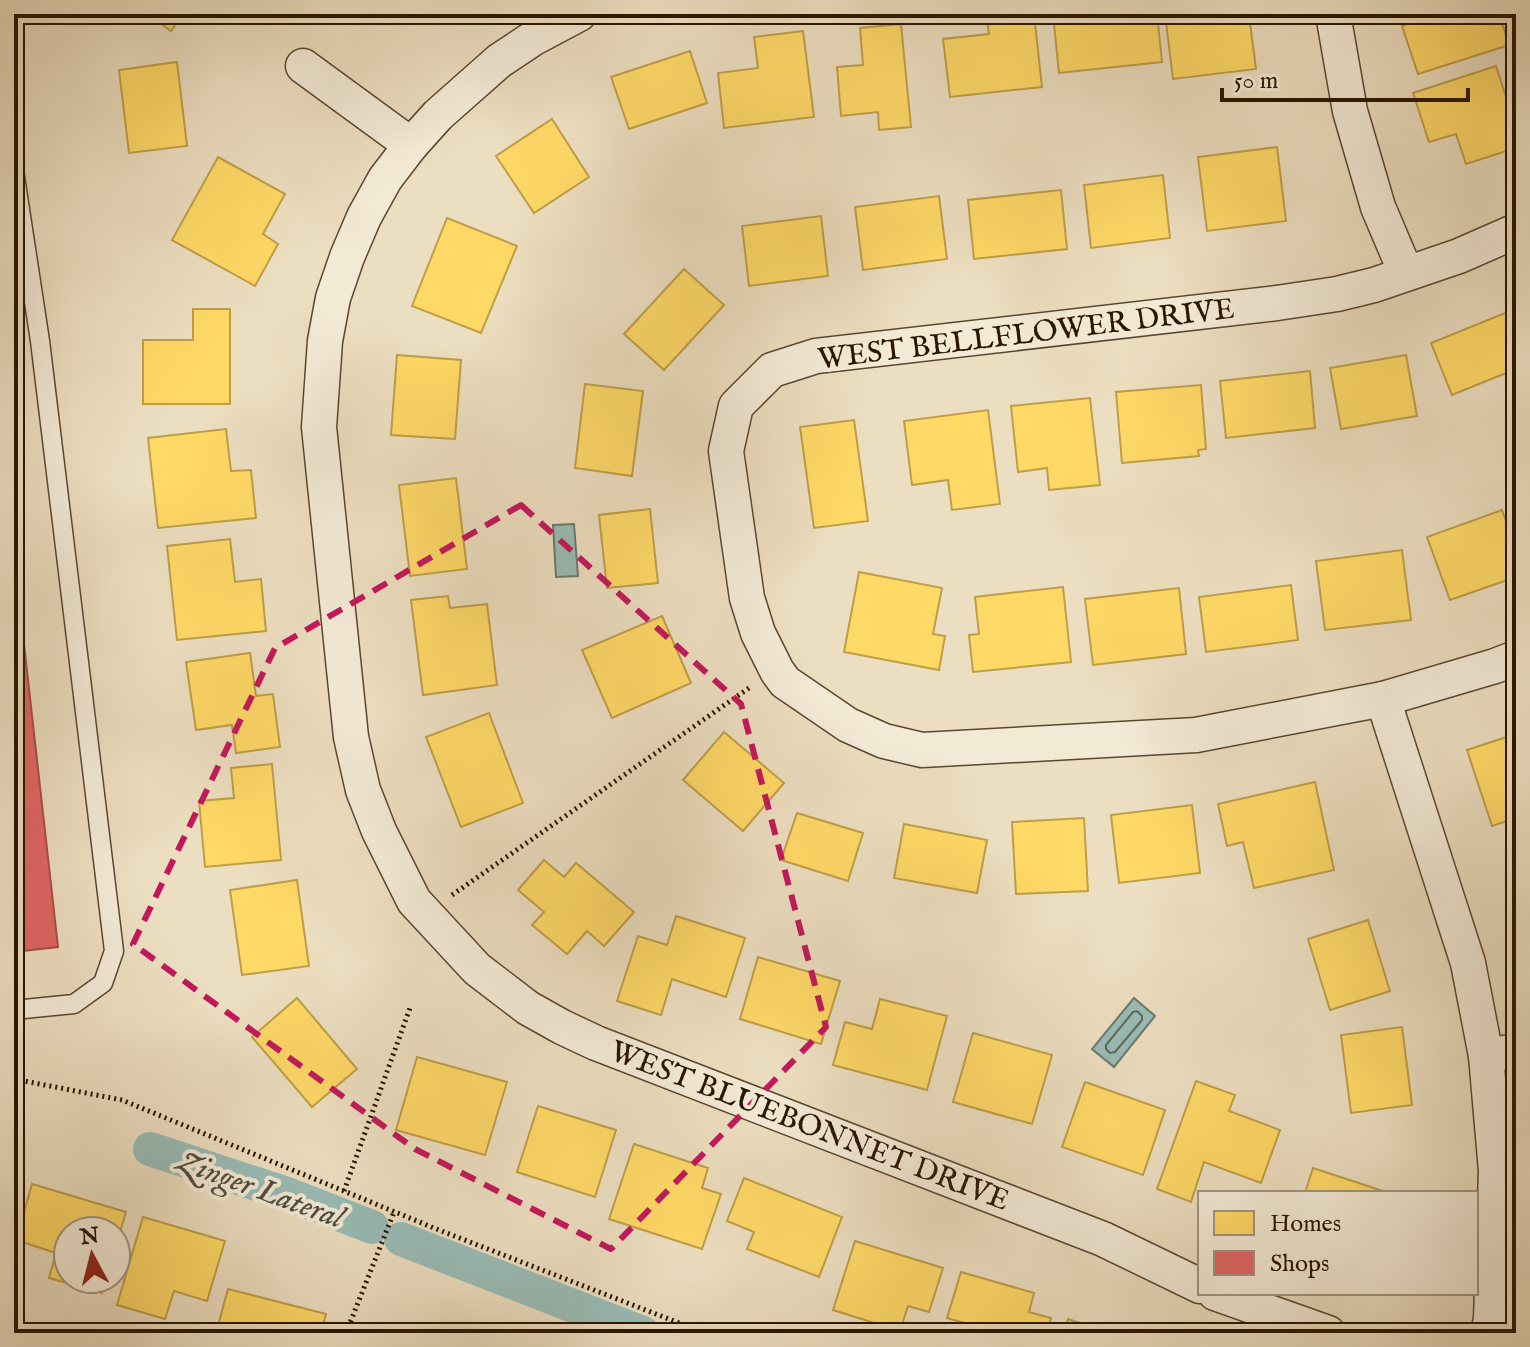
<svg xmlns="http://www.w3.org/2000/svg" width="1530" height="1347" font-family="'IM FELL English',serif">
  <rect width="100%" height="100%" fill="#ecdec0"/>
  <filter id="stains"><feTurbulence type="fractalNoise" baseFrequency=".0025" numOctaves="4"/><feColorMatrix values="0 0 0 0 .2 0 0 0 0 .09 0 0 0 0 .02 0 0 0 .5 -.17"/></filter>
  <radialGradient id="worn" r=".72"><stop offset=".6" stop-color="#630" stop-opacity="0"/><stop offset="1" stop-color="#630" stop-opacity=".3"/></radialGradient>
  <g fill="#99bcb6" stroke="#6c796d" stroke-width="2">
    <polygon points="574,524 578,576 556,577 553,525"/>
    <polygon points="1134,998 1155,1016 1114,1067 1092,1049"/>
  </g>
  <g fill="#ffd966" stroke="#bf9e47" stroke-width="2">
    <polygon points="148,14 183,14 171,31"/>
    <polygon points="986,14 1034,14 1042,87 950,97 943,39 989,34"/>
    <polygon points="1053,14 1157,14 1162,62 1059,73"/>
    <polygon points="1165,14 1204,14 1205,21 1249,15 1256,69 1173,79"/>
    <polygon points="1417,14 1499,14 1509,45 1418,74 1402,26 1419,20"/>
    <polygon points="901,24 911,127 879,130 878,112 841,116 837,67 863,65 860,28"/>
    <polygon points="803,31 814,117 724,128 718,73 758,68 754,37"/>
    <polygon points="690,51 707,103 629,129 611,77"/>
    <polygon points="177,62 187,146 129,153 119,70"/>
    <polygon points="1496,66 1516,128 1516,148 1466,164 1456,134 1429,142 1413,93"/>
    <polygon points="552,119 589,177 534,213 496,156"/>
    <polygon points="1277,147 1286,221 1207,231 1198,157"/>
    <polygon points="218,157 285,194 263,234 278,244 255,286 172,240"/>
    <polygon points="1163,175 1170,238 1091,248 1084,185"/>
    <polygon points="1061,190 1067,249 974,259 968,200"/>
    <polygon points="939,196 947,259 863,270 855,207"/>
    <polygon points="821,216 828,276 749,286 742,226"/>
    <polygon points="447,218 517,246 481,333 412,306"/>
    <polygon points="684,269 724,305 664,370 624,334"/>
    <polygon points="193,309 230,309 230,404 143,404 143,340 193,340"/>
    <polygon points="1515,309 1516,369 1452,395 1431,343"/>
    <polygon points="397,355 461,360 455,439 391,435"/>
    <polygon points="1406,355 1417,416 1341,429 1330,368"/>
    <polygon points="1310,371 1315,428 1226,438 1220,381"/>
    <polygon points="585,384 643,391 632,476 575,468"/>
    <polygon points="1201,385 1206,449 1198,450 1199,456 1122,463 1116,392"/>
    <polygon points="1090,398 1100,485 1049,490 1047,468 1018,472 1011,406"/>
    <polygon points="988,410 1000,504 952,510 948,480 912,485 904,421"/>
    <polygon points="854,420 868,521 814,528 800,427"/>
    <polygon points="226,429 231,471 251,470 256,518 158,528 148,438"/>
    <polygon points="456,478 467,569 410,576 399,485"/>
    <polygon points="650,509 658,583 607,588 599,515"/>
    <polygon points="1502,510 1516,550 1516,577 1450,600 1427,537"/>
    <polygon points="230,539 235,582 261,579 266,631 177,640 167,546"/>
    <polygon points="1402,550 1411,620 1325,630 1316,561"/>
    <polygon points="859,572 942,588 933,634 945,636 939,670 844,652"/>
    <polygon points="1291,585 1298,640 1206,652 1199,597"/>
    <polygon points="1063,587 1071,662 973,672 969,635 979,634 975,597"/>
    <polygon points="1179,588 1186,654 1093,665 1085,599"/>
    <polygon points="448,596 450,608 487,604 497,685 423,695 411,600"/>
    <polygon points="662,616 691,683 612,718 582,650"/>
    <polygon points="250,653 256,696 273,694 280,747 236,753 232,725 196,730 186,662"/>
    <polygon points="489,713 523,803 461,827 426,737"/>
    <polygon points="724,732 784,783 743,831 683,780"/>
    <polygon points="1516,734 1516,818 1492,826 1467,750"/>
    <polygon points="272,764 281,860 205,867 199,801 234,798 231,768"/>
    <polygon points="1315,782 1334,870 1254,888 1243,842 1227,846 1218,804"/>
    <polygon points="1192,805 1200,873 1119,883 1111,815"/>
    <polygon points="797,813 863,833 848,881 781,860"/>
    <polygon points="1084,818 1088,891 1016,894 1012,822"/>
    <polygon points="904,824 987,840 977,893 894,878"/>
    <polygon points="544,860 564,877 576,863 634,912 604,946 587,931 567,954 532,925 544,912 518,890"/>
    <polygon points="297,880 309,966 242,975 230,890"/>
    <polygon points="676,916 745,938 726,997 672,979 661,1015 617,1001 638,936 667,945"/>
    <polygon points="1368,920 1390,991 1330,1010 1308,939"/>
    <polygon points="758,957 840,981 821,1044 740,1019"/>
    <polygon points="297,998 357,1069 312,1107 252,1037"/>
    <polygon points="880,999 947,1016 927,1090 833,1065 845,1022 872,1029"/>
    <polygon points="1402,1027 1412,1105 1351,1113 1341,1035"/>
    <polygon points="973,1033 1052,1055 1032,1124 953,1102"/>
    <polygon points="417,1057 507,1082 485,1155 396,1130"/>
    <polygon points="1196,1081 1235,1095 1229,1111 1280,1130 1261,1183 1204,1162 1191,1202 1157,1189"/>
    <polygon points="1085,1082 1165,1110 1143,1175 1062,1147"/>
    <polygon points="538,1106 616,1130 595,1197 517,1172"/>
    <polygon points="634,1144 708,1168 702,1188 721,1194 702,1249 609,1219"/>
    <polygon points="1313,1168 1389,1193 1305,1193"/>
    <polygon points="744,1178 842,1217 819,1277 747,1249 754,1232 727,1221"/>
    <polygon points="32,1184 126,1212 116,1245 116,1231 68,1231 68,1279 106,1279 102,1293 49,1278 56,1253 16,1240"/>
    <polygon points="143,1217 225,1241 207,1301 174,1291 165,1319 117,1305"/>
    <polygon points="855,1241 943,1268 929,1312 908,1306 900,1331 833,1310"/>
    <polygon points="961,1272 1034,1293 1029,1312 1051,1318 1047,1333 969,1333 971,1325 947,1318"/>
    <polygon points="228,1289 326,1314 321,1333 216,1333"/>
    <polygon points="1068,1319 1109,1333 1064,1333"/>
  </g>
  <polygon fill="#e06666" stroke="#a94e47" stroke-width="2" points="14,555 58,947 14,952"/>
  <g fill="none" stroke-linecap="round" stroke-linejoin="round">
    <polygon stroke="#61685b" stroke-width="2" points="1137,1011 1142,1016 1142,1020 1115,1052 1110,1053 1106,1049 1106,1045 1133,1012"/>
    <g stroke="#99bcb6" stroke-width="34">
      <polyline points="150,1149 290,1195 372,1227"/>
      <polyline points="401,1239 643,1333"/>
    </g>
    <g stroke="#5a4730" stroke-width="21">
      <polyline id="lane" points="14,170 40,341 114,951 103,983 74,1004 14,1010"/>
    </g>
    <g stroke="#5a4730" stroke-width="37">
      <g id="street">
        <polyline points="579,14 532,39 499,61 438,115 411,145 385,179 364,217 347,257 333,298 325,341 319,427 351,737 363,790 379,831 414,901 477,969 528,1008 562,1027 596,1043 1103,1239 1200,1286"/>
        <polyline points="1333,14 1350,111 1378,207 1406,273"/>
        <polyline points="303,66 411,145"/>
        <polyline points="1516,231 1459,256 1374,285 1337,294 1277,303 816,356 772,370 736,406 726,451 747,598 758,633 777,671 785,682 848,725 884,741 922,750 1196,735 1383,699 1495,666 1516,658"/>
        <polyline points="1383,699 1468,963 1486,1056 1496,1171 1491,1319 1488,1333"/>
        <polyline points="1486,1056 1516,1051"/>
        <polyline points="1215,1293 1328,1333"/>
      </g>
    </g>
    <g stroke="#291500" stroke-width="5" stroke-dasharray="2 4" stroke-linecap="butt">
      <polyline points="452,895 749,688"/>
      <polyline points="14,1079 122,1100 439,1230 705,1333"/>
      <polyline points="344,1191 410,1008"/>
      <polyline points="346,1333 394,1212"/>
    </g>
    <use href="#lane" stroke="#f3ead6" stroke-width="18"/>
    <use href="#street" stroke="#f3ead6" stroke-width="34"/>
  </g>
  <path fill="none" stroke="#c2185b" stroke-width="6" stroke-dasharray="16 10" stroke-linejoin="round" d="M521 505 741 704 826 1027 611 1249 415 1149 133 944 275 648Z"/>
  <g text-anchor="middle" stroke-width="8" stroke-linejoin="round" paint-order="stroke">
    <g font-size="30" fill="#291500" stroke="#f3ead6">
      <text transform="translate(1026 333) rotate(-7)" y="10">WEST BELLFLOWER DRIVE</text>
      <text transform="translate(810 1125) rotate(21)" y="10">WEST BLUEBONNET DRIVE</text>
    </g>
    <g font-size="32" font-style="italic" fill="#504f40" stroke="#f3ead6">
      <text transform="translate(261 1188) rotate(20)" y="11">Zinger Lateral</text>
    </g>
  </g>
  <rect width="1530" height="1347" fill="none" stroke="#ecdec0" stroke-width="48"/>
  <rect x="16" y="16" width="1498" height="1315" fill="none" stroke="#291500" stroke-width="4"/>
  <rect x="24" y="24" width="1482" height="1299" fill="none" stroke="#291500" stroke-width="2"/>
  <rect x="1198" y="1191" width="280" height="104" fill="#f3ead6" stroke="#a29580" stroke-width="2"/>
  <rect x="1214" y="1211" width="40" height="24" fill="#ffd966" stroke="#a29580" stroke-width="2"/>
  <text x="1270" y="1231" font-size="24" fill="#291500">Homes</text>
  <rect x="1214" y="1251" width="40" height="24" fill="#e06666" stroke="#a29580" stroke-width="2"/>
  <text x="1270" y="1271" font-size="24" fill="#291500">Shops</text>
  <g transform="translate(92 1255) rotate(353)"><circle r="38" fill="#f3ead6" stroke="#a29580" stroke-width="2"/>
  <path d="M0-6L14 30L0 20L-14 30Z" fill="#8f2418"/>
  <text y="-12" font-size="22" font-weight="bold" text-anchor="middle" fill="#291500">N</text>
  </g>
  <path d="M1222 88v12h246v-12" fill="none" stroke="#291500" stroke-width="4"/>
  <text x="1234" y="88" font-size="24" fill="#291500" stroke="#f3ead6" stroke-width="6" paint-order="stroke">50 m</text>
  <rect width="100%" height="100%" filter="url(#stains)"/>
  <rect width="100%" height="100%" fill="url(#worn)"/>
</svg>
